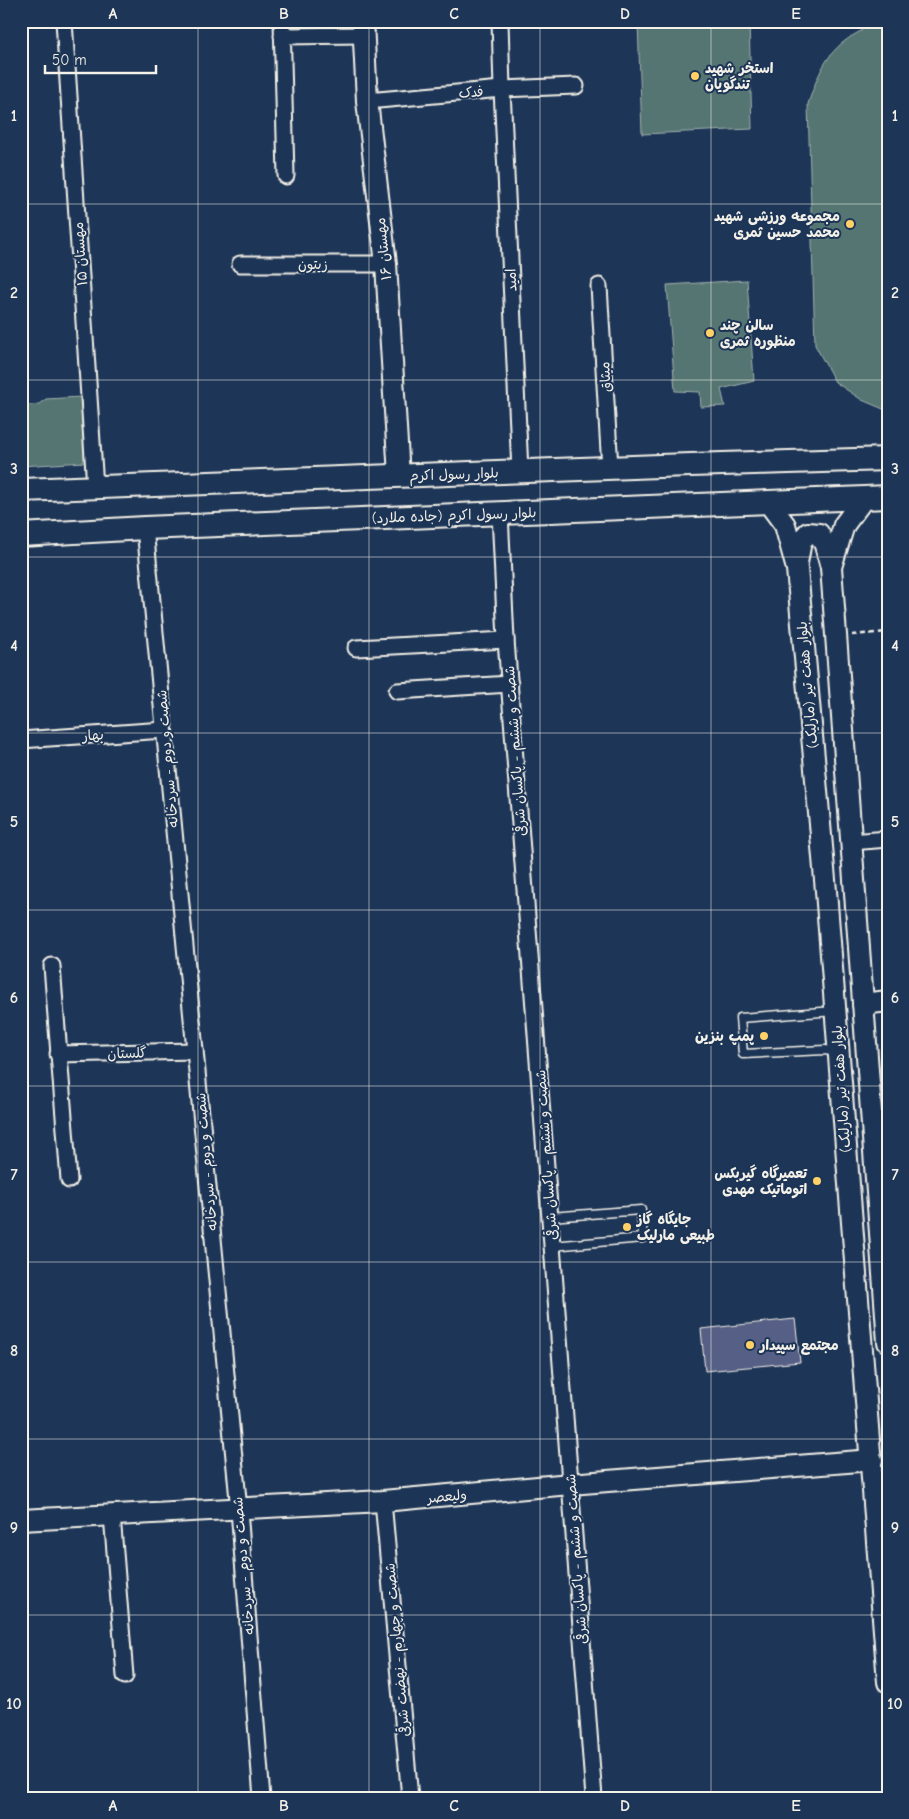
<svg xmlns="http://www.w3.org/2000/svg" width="909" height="1819" font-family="'Comic Neue','Playpen Sans Arabic',sans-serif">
  <rect width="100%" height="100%" fill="#1d3557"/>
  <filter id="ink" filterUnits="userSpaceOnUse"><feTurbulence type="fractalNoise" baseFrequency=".02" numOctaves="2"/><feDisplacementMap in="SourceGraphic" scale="10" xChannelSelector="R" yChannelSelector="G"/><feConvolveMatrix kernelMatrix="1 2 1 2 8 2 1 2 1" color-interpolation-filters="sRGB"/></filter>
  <g filter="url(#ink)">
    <g fill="#557473" stroke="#a4b2ae">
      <polygon points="670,21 749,21 752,129 642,134 638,23"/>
      <path d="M882 21H888V411L862 400 835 382 815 345 808 104C824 55 835 41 882 21Z"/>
      <polygon points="747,280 754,381 721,389 725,406 701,407 700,392 675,391 667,285"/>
      <polygon points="81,397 85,462 21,466 21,406 39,404 46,399"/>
    </g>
    <polygon fill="#565f85" stroke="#f4f1e8" points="795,1319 800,1362 705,1371 701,1329"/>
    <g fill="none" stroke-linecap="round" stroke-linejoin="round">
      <g stroke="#f4f1e8" stroke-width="11">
        <g id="lane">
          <polyline points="835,1011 740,1018 743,1054 825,1050 837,1052"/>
          <polyline points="550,1217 641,1210 643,1238 552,1246"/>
        </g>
      </g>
      <g stroke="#f4f1e8" stroke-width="19">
        <g id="street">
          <polyline points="64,21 95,487"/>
          <polyline points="282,21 286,176"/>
          <polyline points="500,21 502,89 520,471"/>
          <polyline points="282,36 363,35"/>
          <polyline points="367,101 502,89 576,86"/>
          <polyline points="240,264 386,264"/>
          <polyline points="599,286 610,468"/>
          <polyline points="500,513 506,640 594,1798"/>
          <polyline points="145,528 239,1510 262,1798"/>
          <polyline points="356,648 506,640"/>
          <polyline points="397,691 510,684"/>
          <polyline points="21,740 164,730"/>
          <polyline points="851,842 888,839"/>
          <polyline points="52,966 69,1180"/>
          <polyline points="58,1054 195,1051"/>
          <polyline points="383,1501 410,1798"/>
          <polyline points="112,1515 125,1676"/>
        </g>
      </g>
      <g stroke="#f4f1e8" stroke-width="24">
        <g id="secondary">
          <polyline points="363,21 367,101 386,264 399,476"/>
          <polyline points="864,498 844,525 831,567 888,1342"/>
          <polyline points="768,502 785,525 797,569 826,891 888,1682"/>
          <polyline points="797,563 801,541 808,533 819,534 825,545 831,567"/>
          <polyline points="863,1004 888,1001"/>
          <polyline points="21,1520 383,1501 570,1484 872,1460"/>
        </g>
      </g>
      <g stroke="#f4f1e8" stroke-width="26">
        <g id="primary">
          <polyline points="21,490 659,466 888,459"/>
          <polyline points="21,535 145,528 888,497"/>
        </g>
      </g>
      <polyline stroke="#f4f1e8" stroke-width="2.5" stroke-dasharray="5 4" stroke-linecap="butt" points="852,635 888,632"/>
      <use href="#lane" stroke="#1d3557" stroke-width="8"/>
      <use href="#street" stroke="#1d3557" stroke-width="15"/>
      <use href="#secondary" stroke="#1d3557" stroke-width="20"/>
      <use href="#primary" stroke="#1d3557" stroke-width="22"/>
    </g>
  </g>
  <path fill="none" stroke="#f4f1e8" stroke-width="1" stroke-opacity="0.55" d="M198 21V1798M369 21V1798M540 21V1798M711 21V1798M21 204H888M21 380H888M21 557H888M21 733H888M21 910H888M21 1086H888M21 1262H888M21 1439H888M21 1615H888"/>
  <g fill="#ffd166" stroke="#1d3557" stroke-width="2">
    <circle cx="695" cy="76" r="5"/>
    <circle cx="850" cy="224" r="5"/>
    <circle cx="710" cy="333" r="5"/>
    <circle cx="764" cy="1036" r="5"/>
    <circle cx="817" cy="1181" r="5"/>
    <circle cx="627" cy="1227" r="5"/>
    <circle cx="750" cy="1345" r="5"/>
  </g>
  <g text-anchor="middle" stroke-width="4" stroke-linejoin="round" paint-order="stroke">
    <g font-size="14" font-weight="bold" fill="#f4f1e8" stroke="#1d3557" text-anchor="start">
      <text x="705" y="73">استخر شهید<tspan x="705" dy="16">تندگویان</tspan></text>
      <text x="840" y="221" text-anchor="end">مجموعه ورزشی شهید<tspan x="840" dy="16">محمد حسین ثمری</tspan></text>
      <text x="720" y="330">سالن چند<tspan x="720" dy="16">منظوره ثمری</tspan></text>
      <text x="754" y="1041" text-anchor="end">پمپ بنزین</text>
      <text x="807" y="1178" text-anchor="end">تعمیرگاه گیربکس<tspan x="807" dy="16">اتوماتیک مهدی</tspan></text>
      <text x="637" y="1224">جایگاه گاز<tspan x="637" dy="16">طبیعی مارلیک</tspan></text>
      <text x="760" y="1350">مجتمع سپیدار</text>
    </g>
    <g font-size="14" fill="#f4f1e8" stroke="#1d3557">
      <text transform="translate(471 92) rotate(-5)" y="5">فدک</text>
      <text transform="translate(383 249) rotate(-96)" y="5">مهستان ۱۶</text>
      <text transform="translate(80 254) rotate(-94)" y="5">مهستان ۱۵</text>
      <text x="313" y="269">زیتون</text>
      <text transform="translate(511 280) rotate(-93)" y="5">امید</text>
      <text transform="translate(605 377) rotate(-93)" y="5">میثاق</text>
      <text transform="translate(454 474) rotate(-2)" y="5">بلوار رسول اکرم</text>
      <text transform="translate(454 515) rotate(-2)" y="5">بلوار رسول اکرم (جاده ملارد)</text>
      <text transform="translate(807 685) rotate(-95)" y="5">بلوار هفت تیر (مارلیک)</text>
      <text transform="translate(93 735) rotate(-4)" y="5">بهار</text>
      <text transform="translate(515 751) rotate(-94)" y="5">شصت و ششم - پاکسان شرقی</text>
      <text transform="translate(167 759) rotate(-95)" y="5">شصت و دوم - سردخانه</text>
      <text transform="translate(127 1053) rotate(-2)" y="5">گلستان</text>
      <text transform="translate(841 1089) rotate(-94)" y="5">بلوار هفت تیر (مارلیک)</text>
      <text transform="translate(546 1155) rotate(-94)" y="5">شصت و ششم - پاکسان شرقی</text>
      <text transform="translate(206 1162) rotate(-95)" y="5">شصت و دوم - سردخانه</text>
      <text transform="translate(447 1496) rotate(-5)" y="5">ولیعصر</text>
      <text transform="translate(576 1559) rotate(-94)" y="5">شصت و ششم - پاکسان شرقی</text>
      <text transform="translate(243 1566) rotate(-95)" y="5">شصت و دوم - سردخانه</text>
      <text transform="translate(397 1650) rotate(-95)" y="5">شصت و چهارم - نهضت شرقی</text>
    </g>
  </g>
  <rect width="909" height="1819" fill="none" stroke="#1d3557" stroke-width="55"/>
  <path d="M45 65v8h111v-8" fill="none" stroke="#f4f1e8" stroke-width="2.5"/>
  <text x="52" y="65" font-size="15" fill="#f4f1e8" stroke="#1d3557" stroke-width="4" paint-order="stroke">50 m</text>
  <rect x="28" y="28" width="854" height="1764" fill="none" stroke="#f4f1e8" stroke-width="2"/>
  <g font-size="16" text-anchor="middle" font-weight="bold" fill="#f4f1e8">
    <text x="113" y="19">A</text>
    <text x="284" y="19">B</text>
    <text x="454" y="19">C</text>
    <text x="625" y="19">D</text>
    <text x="796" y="19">E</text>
    <text x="14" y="121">1</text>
    <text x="895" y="121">1</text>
    <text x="14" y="298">2</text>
    <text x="895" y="298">2</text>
    <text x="14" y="474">3</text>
    <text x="895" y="474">3</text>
    <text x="14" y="651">4</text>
    <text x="895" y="651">4</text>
    <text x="14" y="827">5</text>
    <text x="895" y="827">5</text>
    <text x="14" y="1003">6</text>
    <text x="895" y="1003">6</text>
    <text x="14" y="1180">7</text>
    <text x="895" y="1180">7</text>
    <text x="14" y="1356">8</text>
    <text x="895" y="1356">8</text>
    <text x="14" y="1533">9</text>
    <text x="895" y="1533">9</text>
    <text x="14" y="1709">10</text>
    <text x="895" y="1709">10</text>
    <text x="113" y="1811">A</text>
    <text x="284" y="1811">B</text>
    <text x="454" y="1811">C</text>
    <text x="625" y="1811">D</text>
    <text x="796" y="1811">E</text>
  </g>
</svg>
